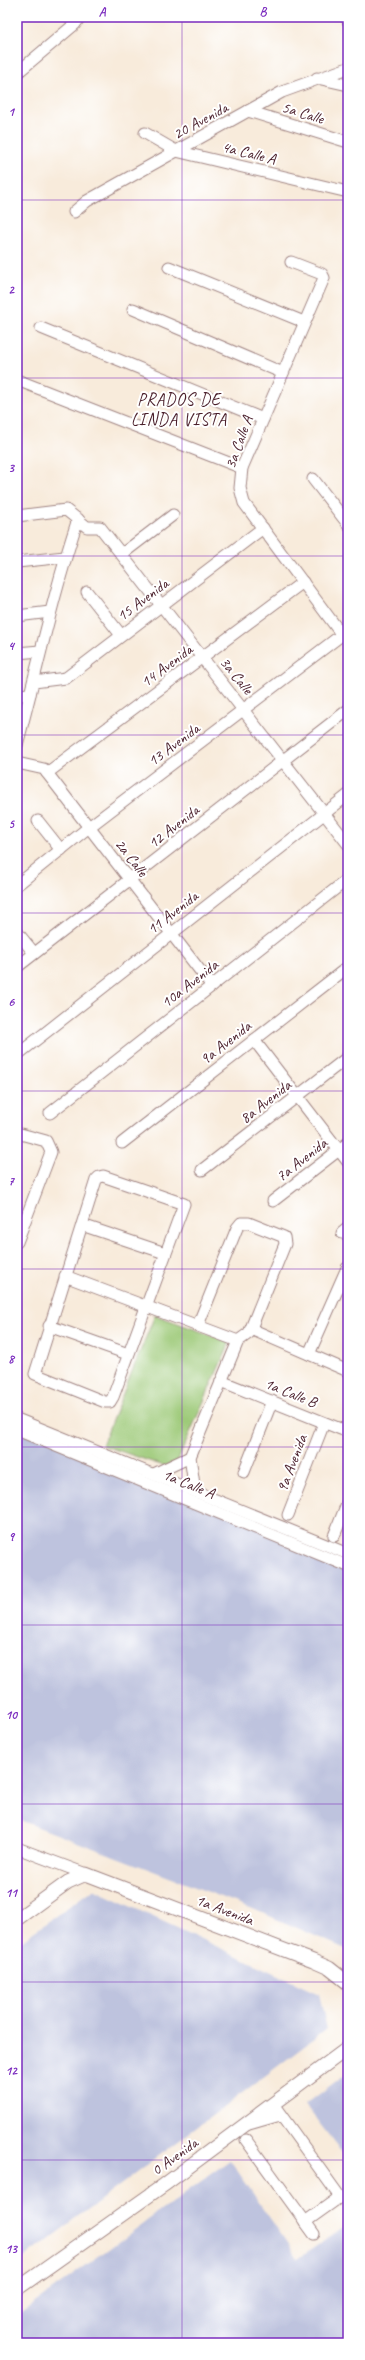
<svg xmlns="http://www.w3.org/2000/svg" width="365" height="2360" font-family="Caveat,sans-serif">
  <rect width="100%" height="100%" fill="#fff"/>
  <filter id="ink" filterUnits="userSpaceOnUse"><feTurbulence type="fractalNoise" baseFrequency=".025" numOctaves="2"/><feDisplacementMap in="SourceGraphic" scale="8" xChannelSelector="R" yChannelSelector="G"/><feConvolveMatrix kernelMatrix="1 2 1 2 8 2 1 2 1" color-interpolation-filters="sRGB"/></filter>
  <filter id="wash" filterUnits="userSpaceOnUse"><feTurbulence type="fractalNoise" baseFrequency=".012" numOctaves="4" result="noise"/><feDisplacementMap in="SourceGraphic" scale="16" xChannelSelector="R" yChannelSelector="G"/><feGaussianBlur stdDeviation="0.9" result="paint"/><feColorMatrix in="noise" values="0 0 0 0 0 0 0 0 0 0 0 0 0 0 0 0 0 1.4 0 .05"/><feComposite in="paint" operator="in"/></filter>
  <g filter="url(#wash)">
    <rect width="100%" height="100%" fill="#f8ebdb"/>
    <g fill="#bec3de">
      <polygon points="17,1428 348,1560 348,1950 253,1909 17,1819"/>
      <polygon points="93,1889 319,1994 327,2029 17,2263 17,1944"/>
      <polygon points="348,2072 348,2160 305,2105"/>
      <polygon points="230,2160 298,2259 348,2224 348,2343 17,2343 17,2316"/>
    </g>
    <polygon fill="#9cc977" stroke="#737451" points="155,1315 230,1342 177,1462 164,1466 102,1445"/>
  </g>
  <g filter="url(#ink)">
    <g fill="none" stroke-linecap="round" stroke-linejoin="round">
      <g stroke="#a18583" stroke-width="13">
        <g id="minor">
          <polyline points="347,17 348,21"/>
          <polyline points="17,73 75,24 80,17"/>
          <polyline points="317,78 348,85"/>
          <polyline points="248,111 348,142"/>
          <polyline points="145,133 176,151 348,192"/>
          <polyline points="74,212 87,201 282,92 348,68"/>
          <polyline points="291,262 322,274 324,278 242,468 240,488 244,503 342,635"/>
          <polyline points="169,267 304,322"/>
          <polyline points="133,309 283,373"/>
          <polyline points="41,328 263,419"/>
          <polyline points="17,380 242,468"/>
          <polyline points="313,479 348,524"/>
          <polyline points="17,516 66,510 87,527 100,527 348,844"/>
          <polyline points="122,554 173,515"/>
          <polyline points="17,562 65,557"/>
          <polyline points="87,592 121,635"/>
          <polyline points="17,616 50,612"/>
          <polyline points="17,653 40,651"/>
          <polyline points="34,682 66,678 263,528"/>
          <polyline points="17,695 30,694"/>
          <path d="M17 745C37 670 53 594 78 519"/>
          <polyline points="17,763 44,769 47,773 212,986"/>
          <polyline points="47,773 303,582"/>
          <polyline points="38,821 61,850"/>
          <polyline points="17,885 89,827 348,630"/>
          <polyline points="17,932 34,953"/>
          <polyline points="17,967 348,710"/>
          <polyline points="254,1040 348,1162"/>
          <polyline points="17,1055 348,795"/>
          <polyline points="50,1113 348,879"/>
          <polyline points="17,1133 46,1141 51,1152 17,1242"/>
          <polyline points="122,1143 348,967"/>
          <polyline points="202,1170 348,1057"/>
          <polygon points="103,1176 184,1204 113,1397 110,1402 105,1402 35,1374 96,1180 99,1177"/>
          <polyline points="273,1201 348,1143"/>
          <polyline points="82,1225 165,1253"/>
          <polyline points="342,1233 348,1228"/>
          <polyline points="65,1276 238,1341"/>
          <polyline points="49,1326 128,1354"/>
          <polyline points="251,1329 348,1371"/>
          <polyline points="309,1354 347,1268"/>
          <polyline points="221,1381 348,1432"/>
          <polyline points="17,1419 348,1554"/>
          <polyline points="17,1430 348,1566"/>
          <polyline points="244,1472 272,1401"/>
          <polyline points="154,1474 190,1457"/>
          <polyline points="195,1491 190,1457 238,1341 249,1333 285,1244 284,1237 249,1223 241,1223 237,1228 198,1325"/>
          <polyline points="288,1515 324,1423"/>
          <polyline points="334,1536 348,1501"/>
          <polyline points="17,1848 86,1874"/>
          <polyline points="273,2104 340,2197 305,2222"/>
          <polyline points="249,2124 280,2115"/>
          <polyline points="246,2140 314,2234"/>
        </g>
      </g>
      <g stroke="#a18583" stroke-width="15">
        <g id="tertiary">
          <polyline points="17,1919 68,1882 86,1874 313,1961 329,1968 348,1983"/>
          <polyline points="17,2289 164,2185 348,2048"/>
        </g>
      </g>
      <use href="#minor" stroke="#fff" stroke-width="11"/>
      <use href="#tertiary" stroke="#fff" stroke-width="13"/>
    </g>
  </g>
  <path fill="none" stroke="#7b2cbf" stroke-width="1" stroke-opacity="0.55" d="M182 17V2343M17 200H348M17 378H348M17 556H348M17 735H348M17 913H348M17 1091H348M17 1269H348M17 1447H348M17 1625H348M17 1804H348M17 1982H348M17 2160H348"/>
  <g text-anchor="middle" stroke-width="4" stroke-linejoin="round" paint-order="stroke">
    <g font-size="16" fill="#4a1f2b" stroke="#fff">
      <text transform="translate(303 112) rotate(17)" y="6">5a Calle</text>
      <text transform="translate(200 120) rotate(-29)" y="6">20 Avenida</text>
      <text transform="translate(249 152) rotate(14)" y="6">4a Calle A</text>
      <text transform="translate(238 442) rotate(-70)" y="6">3a Calle A</text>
      <text transform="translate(142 599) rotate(-37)" y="6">15 Avenida</text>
      <text transform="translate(166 665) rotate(-37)" y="6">14 Avenida</text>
      <text transform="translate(237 675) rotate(51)" y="6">3a Calle</text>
      <text transform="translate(173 744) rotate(-37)" y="6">13 Avenida</text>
      <text transform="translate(173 826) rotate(-38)" y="6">12 Avenida</text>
      <text transform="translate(132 857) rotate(52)" y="6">2a Calle</text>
      <text transform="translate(172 912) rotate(-38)" y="6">11 Avenida</text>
      <text transform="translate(189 983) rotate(-38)" y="6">10a Avenida</text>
      <text transform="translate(225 1042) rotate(-38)" y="6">9a Avenida</text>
      <text transform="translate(265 1101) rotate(-38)" y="6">8a Avenida</text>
      <text transform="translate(301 1159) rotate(-38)" y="6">7a Avenida</text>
      <text transform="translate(291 1392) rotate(22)" y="6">1a Calle B</text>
      <text transform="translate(291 1463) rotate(-69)" y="6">9a Avenida</text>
      <text transform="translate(189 1483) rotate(22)" y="6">1a Calle A</text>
      <text transform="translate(225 1909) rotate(21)" y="6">1a Avenida</text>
      <text transform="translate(174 2156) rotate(-36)" y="6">0 Avenida</text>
    </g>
    <g font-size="17" letter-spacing="1" fill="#4a1f2b" stroke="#fff">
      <text x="179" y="405">PRADOS DE<tspan x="179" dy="20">LINDA VISTA</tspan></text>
    </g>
  </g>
  <rect width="365" height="2360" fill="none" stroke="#fff" stroke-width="44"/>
  <rect x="22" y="22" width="321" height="2316" fill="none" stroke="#7b2cbf" stroke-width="1.5"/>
  <g font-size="13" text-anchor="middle" font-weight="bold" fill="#7b2cbf">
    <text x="102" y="16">A</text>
    <text x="263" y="16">B</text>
    <text x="11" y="116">1</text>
    <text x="11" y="294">2</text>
    <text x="11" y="472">3</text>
    <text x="11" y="650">4</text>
    <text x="11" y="828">5</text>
    <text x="11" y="1006">6</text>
    <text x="11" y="1185">7</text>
    <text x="11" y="1363">8</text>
    <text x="11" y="1541">9</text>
    <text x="11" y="1719">10</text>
    <text x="11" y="1897">11</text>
    <text x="11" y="2075">12</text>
    <text x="11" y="2253">13</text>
  </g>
</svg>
